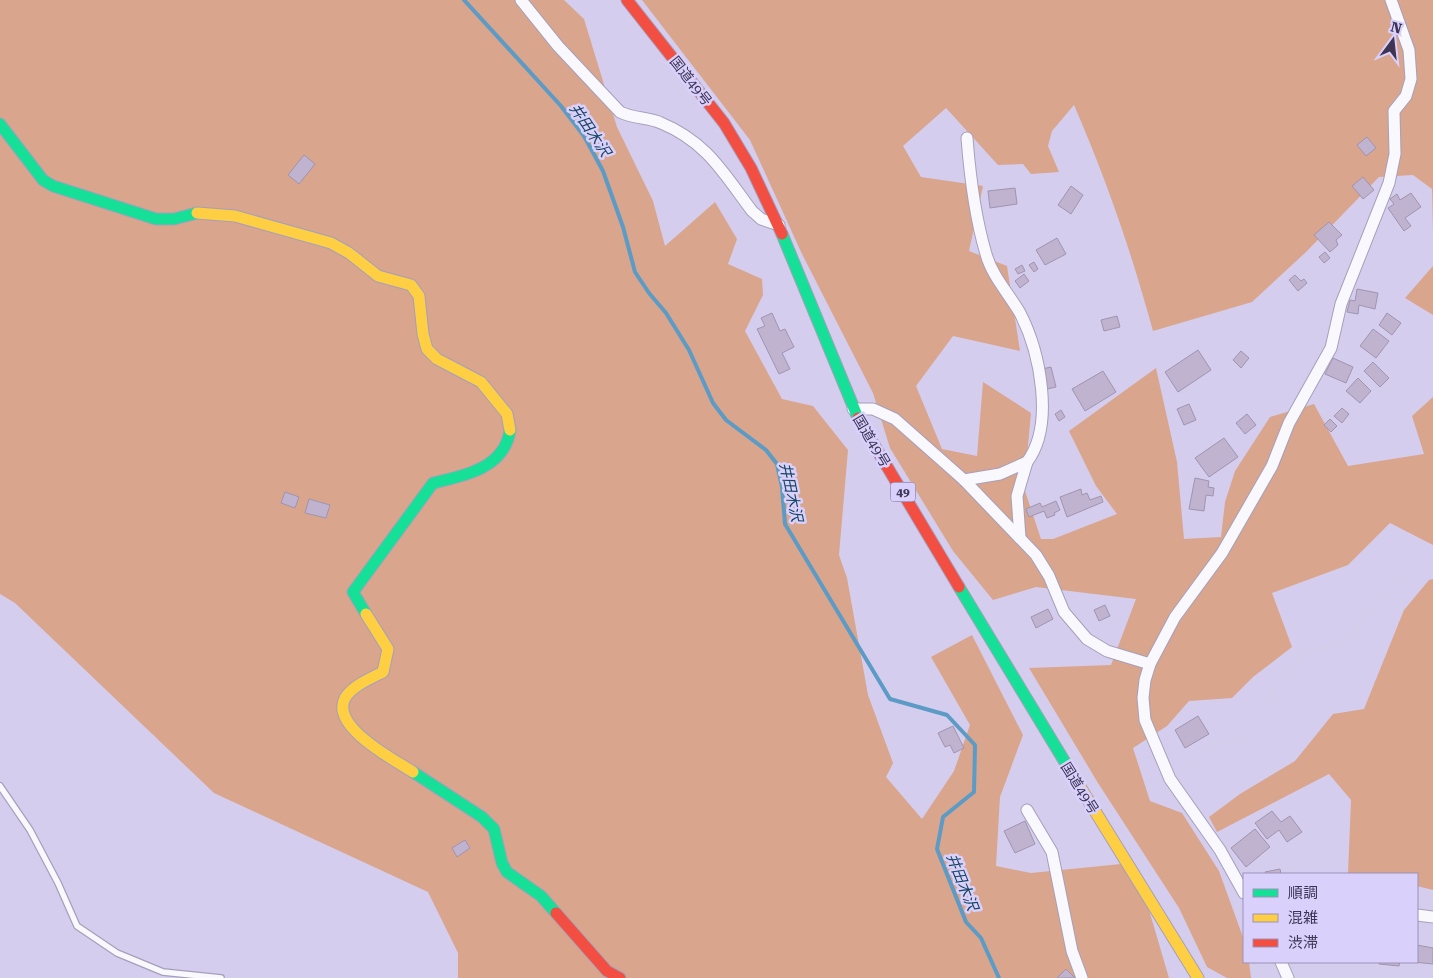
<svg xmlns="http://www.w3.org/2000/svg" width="1433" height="978" font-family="'Roboto Serif','Noto Sans JP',serif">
  <rect width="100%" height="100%" fill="#d5cdee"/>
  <g fill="#d9a58d">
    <polygon points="0,0 564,0 584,19 617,127 653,201 665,246 715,202 737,239 728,264 762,279 763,295 745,331 782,399 813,406 848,450 839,555 847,578 868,695 893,763 886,777 922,819 954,771 970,725 931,657 972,635 1023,735 1000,797 996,866 1031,873 1121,864 1147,903 1169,978 458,978 458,953 428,892 214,793 15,603 0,594"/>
    <path d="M642 0H1433V232L1432 189 1413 175 1379 177 1306 252 1252 302 1153 331C1131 251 1107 181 1074 105L1052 131 1048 146 1059 172 1031 174 1023 164 998 165 946 108 903 146 921 177 983 186 969 251 1007 266 1020 351 953 336 916 386 942 449 977 456 983 382 1031 413 1024 488 1041 539H1053L1117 514 1096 486 1069 431 1156 368 1177 462 1184 539 1221 537 1225 502 1235 471 1270 417 1314 404 1348 466 1424 454 1412 416 1433 397V545L1390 523 1348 565 1272 593 1292 647 1253 677 1232 698 1189 701 1167 726 1133 748 1150 801 1182 813 1219 871 1244 940V962H1249L1251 978H1227L1207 967 1179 908 1098 783 1029 668 1111 665 1136 599 1036 587 993 600 953 551 890 448 873 393 802 254 750 140Z"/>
    <polygon points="1433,266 1433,315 1405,298"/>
    <polygon points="1433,579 1433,890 1417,886 1417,874 1348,874 1351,800 1329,774 1217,832 1209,817 1240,794 1295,761 1333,714 1364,709 1404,610 1429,580"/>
  </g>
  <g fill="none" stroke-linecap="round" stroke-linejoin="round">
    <polyline stroke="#5c9bc5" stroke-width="4" points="464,0 561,106 584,136 603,171 623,227 635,272 649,293 666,313 689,350 713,403 726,420 766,450 777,464 782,487 785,524 890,699 947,715 975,745 974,792 943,817 937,849 966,922 981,938 999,978"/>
  </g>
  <g fill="#c0b3cf" stroke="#a094af">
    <polygon points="1367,137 1376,148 1366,156 1357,145"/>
    <polygon points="304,155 315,164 299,184 288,175"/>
    <polygon points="1363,177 1374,190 1363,199 1352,186"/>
    <polygon points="1071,186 1083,195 1071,214 1058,205"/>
    <polygon points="1015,188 1017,204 990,208 988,191"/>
    <polygon points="1411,193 1421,207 1405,218 1411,226 1404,231 1388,208 1394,204 1390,199 1397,194 1400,200"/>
    <polygon points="1329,222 1342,235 1336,240 1338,245 1330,252 1314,235"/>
    <polygon points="1057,238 1066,254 1045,265 1036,250"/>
    <polygon points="1325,252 1330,258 1324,263 1319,257"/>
    <polygon points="1034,262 1038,269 1034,272 1029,265"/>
    <polygon points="1022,265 1025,271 1018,274 1015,269"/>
    <polygon points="1024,274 1029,281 1020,288 1015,281"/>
    <polygon points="1295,275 1301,281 1304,279 1307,283 1298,291 1289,280"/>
    <polygon points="1357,289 1378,293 1375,309 1359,305 1358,314 1347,312 1350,300 1355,301"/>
    <polygon points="772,313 780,331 785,329 794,347 782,353 790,369 779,374 757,329 765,326 761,318"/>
    <polygon points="1387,313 1401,323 1392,335 1379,325"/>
    <polygon points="1117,316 1120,327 1104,331 1101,320"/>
    <polygon points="1373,329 1389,341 1376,358 1360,346"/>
    <polygon points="1198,350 1211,370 1178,392 1165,372"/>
    <polygon points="1241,351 1249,358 1241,368 1233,360"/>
    <polygon points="1333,358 1353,367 1346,383 1325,374"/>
    <polygon points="1373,362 1389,378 1380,387 1364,371"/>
    <polygon points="1051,367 1056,387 1047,389 1042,369"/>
    <polygon points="1103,371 1116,392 1085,411 1072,389"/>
    <polygon points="1358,378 1371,391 1360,403 1346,391"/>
    <polygon points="1189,404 1196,420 1184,425 1177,409"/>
    <polygon points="1342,408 1349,414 1342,423 1334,416"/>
    <polygon points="1061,410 1065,417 1059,421 1055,414"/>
    <polygon points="1247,414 1256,425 1245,434 1236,423"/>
    <polygon points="1330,419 1337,426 1331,432 1324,425"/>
    <polygon points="1224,438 1238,457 1209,477 1195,458"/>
    <polygon points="1195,478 1209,481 1208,487 1214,488 1213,496 1206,495 1204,511 1189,509"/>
    <polygon points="1081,489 1082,495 1087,493 1090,500 1101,496 1103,502 1067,517 1060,497"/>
    <polygon points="285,492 299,497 295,508 281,503"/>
    <polygon points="309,499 330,505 326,518 305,513"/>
    <polygon points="1056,501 1060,510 1054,513 1055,515 1047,518 1044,511 1029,517 1026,509 1040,503 1042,507"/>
    <polygon points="1105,605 1110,616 1099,621 1094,610"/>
    <polygon points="1048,609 1053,619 1036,628 1031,617"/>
    <polygon points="1198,716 1209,734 1185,748 1175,730"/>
    <polygon points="953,726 964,748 954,753 950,745 945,747 938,733"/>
    <polygon points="1272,811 1281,822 1290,816 1302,832 1287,842 1279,830 1267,839 1255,823"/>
    <polygon points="1025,821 1035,844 1015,853 1004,831"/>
    <polygon points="1255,829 1270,847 1246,867 1231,848"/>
    <polygon points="465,840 470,848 457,857 452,848"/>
    <polygon points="1280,869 1281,874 1266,874 1265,872"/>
    <polygon points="1417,945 1433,948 1433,964 1414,962 1417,962"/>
    <polygon points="1379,962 1400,962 1399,966 1379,964"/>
    <polygon points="1066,969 1075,978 1057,978"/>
  </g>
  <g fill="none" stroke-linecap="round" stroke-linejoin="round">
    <g stroke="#a69fbb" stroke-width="8">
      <polyline id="lane" points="0,786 30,830 58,883 77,926 117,953 163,972 221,978"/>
    </g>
    <g stroke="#a69fbb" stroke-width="13">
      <g id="street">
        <path d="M521 0 558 46 620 112C634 119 648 117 661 123 707 142 724 174 752 211L761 219 779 225"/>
        <path d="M967 138C970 177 975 217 986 254 992 276 1009 294 1020 313 1040 352 1055 425 1027 462"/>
        <polyline points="853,409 873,409 895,419 964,480 1036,555 1049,576 1064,612 1087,639 1107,651 1150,664"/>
        <polyline points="964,480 1000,474 1027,462 1017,496 1020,538"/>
        <polyline points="1027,810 1052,852 1072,951 1082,978"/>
        <polyline points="1244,893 1220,850 1170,779 1145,720 1143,698 1145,680 1150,664 1175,617 1222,553 1272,466 1289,423 1331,348 1341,304 1389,183 1395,154 1394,111 1406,96 1411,79 1409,50 1391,0"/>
        <polyline points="1417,915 1433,917"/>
        <polyline points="1281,962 1288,978"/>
      </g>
    </g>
    <g stroke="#a69fbb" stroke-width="13">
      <g id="fast">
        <polyline points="0,124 43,180 53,186 156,219 174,219 197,213"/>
        <polyline points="782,234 858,418"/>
        <polyline points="959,587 1077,782"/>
        <path d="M366 614 353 592 433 483C464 476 505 468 510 430"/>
        <polyline points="413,772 482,817 494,829 502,863 507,872 541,896 556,913"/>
      </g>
    </g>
    <g stroke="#a69fbb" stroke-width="13">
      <g id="slow">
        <polyline points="197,213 235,216 331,243 349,253 378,276 411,285 419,296 423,334 427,349 437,359 481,382 507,414 510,430"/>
        <path d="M366 614 388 649 383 672C371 678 352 686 345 698 330 727 395 760 413 772"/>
        <polyline points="1077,782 1198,978"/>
      </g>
    </g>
    <g stroke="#a69fbb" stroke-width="13">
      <g id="jam">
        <polyline points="627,0 724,123 751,168 782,234"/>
        <polyline points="858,418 959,587"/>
        <polyline points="556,913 607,971 620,978"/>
      </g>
    </g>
    <polyline stroke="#d4d2dc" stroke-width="2.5" stroke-dasharray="1 4" stroke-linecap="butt" points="1178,772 1210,747 1253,734 1274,689 1305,654 1352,639 1364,613 1412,570"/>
    <use href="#lane" stroke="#f9f8fc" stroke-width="5.5"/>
    <use href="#street" stroke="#f9f8fc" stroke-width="11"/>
    <use href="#fast" stroke="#16e098" stroke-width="11"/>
    <use href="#slow" stroke="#ffcf43" stroke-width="11"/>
    <use href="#jam" stroke="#f24e42" stroke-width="11"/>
  </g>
  <g text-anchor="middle" stroke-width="5" stroke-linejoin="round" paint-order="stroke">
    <rect fill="#dad0fc" stroke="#6c6486" stroke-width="1" x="890.5" y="482.5" width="25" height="19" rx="4"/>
    <g font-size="12" font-weight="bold" fill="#3d3553">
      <text x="903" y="496">49</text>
    </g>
    <g font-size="14" fill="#3d3553" stroke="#dad0fc">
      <text transform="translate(691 81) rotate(52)" y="5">国道49号</text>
      <text transform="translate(872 441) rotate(59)" y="5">国道49号</text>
      <text transform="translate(1080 788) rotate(58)" y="5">国道49号</text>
    </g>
    <g font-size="15" font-style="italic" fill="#15455f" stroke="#dad0fc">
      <text transform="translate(590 130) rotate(56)" y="5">井田木沢</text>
      <text transform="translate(791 492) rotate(78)" y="5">井田木沢</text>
      <text transform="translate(962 882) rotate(68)" y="5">井田木沢</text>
    </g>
  </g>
  <rect x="1243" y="873" width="175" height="90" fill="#dad0fc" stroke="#9b92b8"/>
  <rect x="1253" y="889" width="25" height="8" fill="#16e098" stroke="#9b92b8"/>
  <text x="1288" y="898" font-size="15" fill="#3d3553">順調</text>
  <rect x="1253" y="914" width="25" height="8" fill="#ffcf43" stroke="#9b92b8"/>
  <text x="1288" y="923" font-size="15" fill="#3d3553">混雑</text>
  <rect x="1253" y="939" width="25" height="8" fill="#f24e42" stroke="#9b92b8"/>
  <text x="1288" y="948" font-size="15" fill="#3d3553">渋滞</text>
  <g transform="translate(1393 40) rotate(15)" stroke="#dad0fc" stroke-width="4" paint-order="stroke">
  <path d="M0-4L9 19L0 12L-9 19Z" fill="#3d3553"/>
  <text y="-8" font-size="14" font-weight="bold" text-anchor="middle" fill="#3d3553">N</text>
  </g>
</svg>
